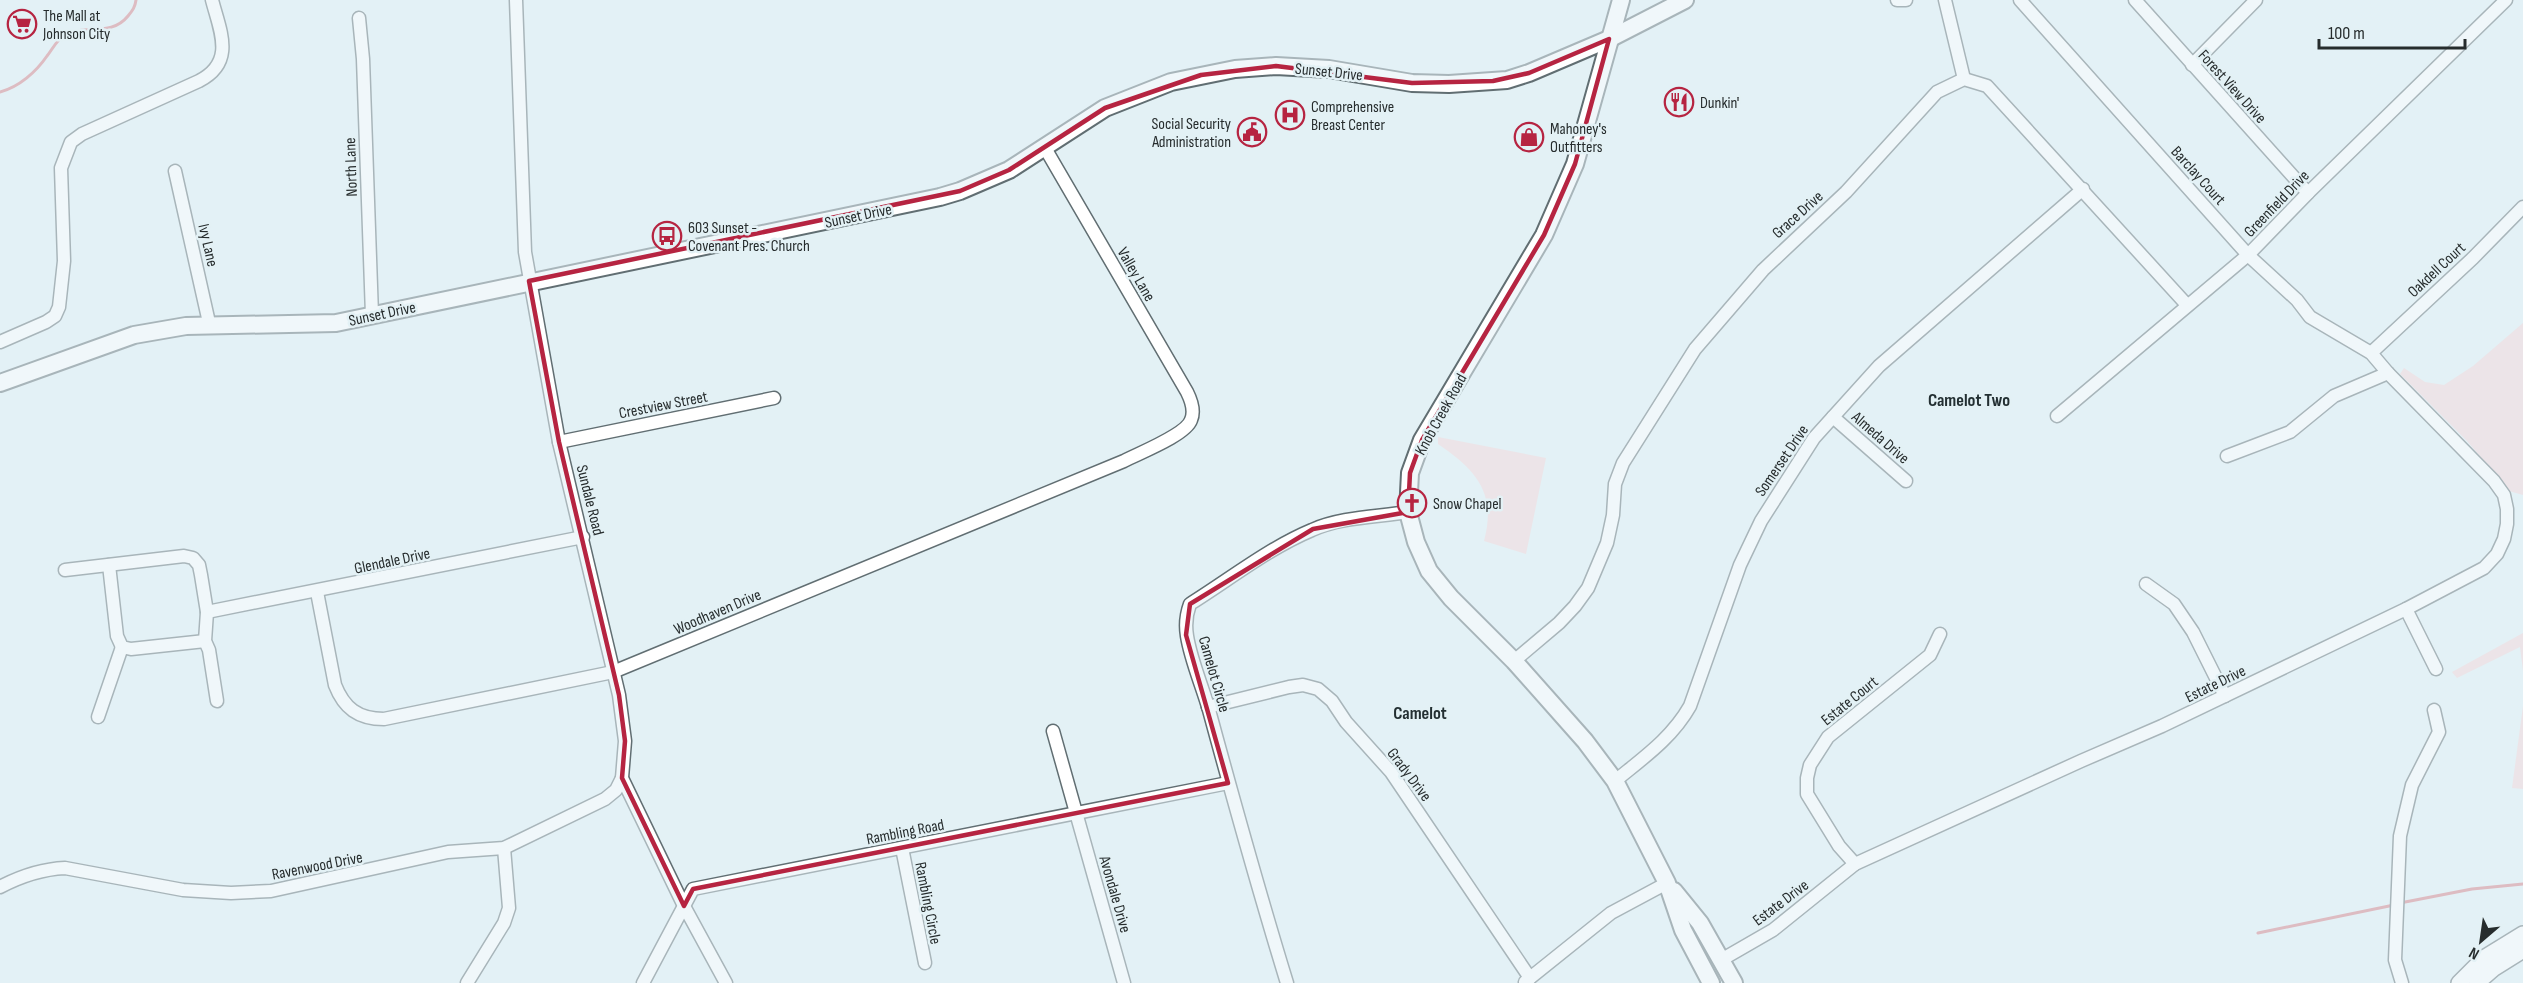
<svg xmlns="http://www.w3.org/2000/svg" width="2523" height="983" font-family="'Sofia Sans Condensed',sans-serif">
  <rect width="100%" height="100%" fill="#e3f1f5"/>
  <g fill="#f5d6d7">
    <polygon points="2523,323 2523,495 2509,491 2467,441 2400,374 2404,368 2425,382 2444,385 2473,366"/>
    <path d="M1438 437 1546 458 1526 554 1484 541C1497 493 1476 470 1438 444Z"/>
    <polygon points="2523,633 2523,671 2520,647 2457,678 2452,672"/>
    <polygon points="2523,706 2523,789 2512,788"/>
  </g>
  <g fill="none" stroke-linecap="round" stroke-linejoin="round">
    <g stroke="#d57c83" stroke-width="3">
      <path d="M0 92C19 87 36 72 47 56 52 50 57 39 65 35 86 24 111 37 128 16 133 10 135 7 136 0"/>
      <polyline points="2400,903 2472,889 2523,884"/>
      <polyline points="2258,933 2394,905"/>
    </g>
    <g stroke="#616e72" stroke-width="15">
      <g id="minor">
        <polyline points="516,0 525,252 559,442 619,695 625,741 622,778 684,906 726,983"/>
        <polyline points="1897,0 1906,0"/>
        <polyline points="1945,0 1964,79"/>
        <polyline points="2135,0 2308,193"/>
        <polyline points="359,18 363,59 372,315"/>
        <polyline points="2192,65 2256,0"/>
        <polyline points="175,171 210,327"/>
        <path d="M0 342 46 322 55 316 59 307 64 261 61 168 71 142 82 134 199 81C236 62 220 31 212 0"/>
        <polyline points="2371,353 2473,258 2523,207"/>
        <polyline points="2057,416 2248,255 2308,193 2506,0"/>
        <polyline points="1833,417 1906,481"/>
        <polyline points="559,442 774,398"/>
        <polyline points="2227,456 2290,432 2334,396 2388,373"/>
        <polyline points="109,565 117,636 122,647 131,649 205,641"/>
        <polyline points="65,570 184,556 193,558 199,565 201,575 207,612 205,641 209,650 217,701"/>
        <polyline points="2146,584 2174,604 2193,632 2225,696"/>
        <path d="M317 592 335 685C344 708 358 719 384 719L613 672 1124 461C1139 453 1186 435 1191 420 1195 411 1191 400 1187 392L1045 148"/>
        <polyline points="2406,609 2436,669"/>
        <polyline points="207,612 583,537"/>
        <polyline points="1514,661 1559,623 1575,606 1588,588 1607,543 1613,515 1615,484 1623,463 1695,349 1763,270 1846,192 1937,92 1964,79 1987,86 2187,305"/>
        <polyline points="1208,707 1289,687 1303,685 1318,689 1332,701 1346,722 1391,772 1530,978"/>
        <polyline points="98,717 122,647"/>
        <polyline points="1053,731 1124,983"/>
        <path d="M1615 781C1643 758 1672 738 1690 706L1740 565 1761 521 1814 438 1879 366 2083 189"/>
        <polyline points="902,848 925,963"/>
        <polyline points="1855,864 1839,846 1807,794 1807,778 1810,765 1828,737 1930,655 1940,634"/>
        <path d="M0 887C21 876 42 869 65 868L183 890 231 893 271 891 448 852 504 848 605 799 616 790 622 778"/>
        <polyline points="1721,960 1773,930 1855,864 2081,761 2162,726 2406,609 2484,568 2497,554 2504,539 2507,524 2507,509 2504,495 2494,481 2388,373 2371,353 2310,317 2297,300 2248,255 2020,0"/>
        <polyline points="1525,982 1611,913 1667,883"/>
        <polyline points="467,983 504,923 509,908 504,848"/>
        <polyline points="643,983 693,889 1228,783"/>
        <path d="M1287 983C1259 892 1234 802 1209 710 1202 685 1191 661 1187 636 1185 624 1186 615 1190 604 1230 579 1269 548 1312 530 1341 517 1377 517 1408 512"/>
        <polyline points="2402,983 2395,960 2400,836 2412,785 2439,732 2434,710"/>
      </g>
    </g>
    <g stroke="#616e72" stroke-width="18">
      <g id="tertiary">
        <polyline points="2459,983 2484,958 2523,934"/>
        <polyline points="2477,983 2493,969 2523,950"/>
      </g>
    </g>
    <g stroke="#616e72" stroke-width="20">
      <g id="secondary">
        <polyline points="1621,0 1575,164 1544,235 1422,440 1410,473 1408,512 1416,542 1429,571 1451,598 1514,661 1585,741 1615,781 1667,883 1683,930 1711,983"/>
        <polyline points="0,383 134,335 186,326 336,323 940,197 960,191 1009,170 1105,108 1171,82 1235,69 1276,66 1329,69 1412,83 1449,84 1507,80 1529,73 1609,39 1685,0"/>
        <polyline points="1674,891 1700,923 1734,983"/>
      </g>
    </g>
    <use href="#minor" stroke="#fff" stroke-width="12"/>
    <use href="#tertiary" stroke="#fff" stroke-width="15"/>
    <use href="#secondary" stroke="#fff" stroke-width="16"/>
  </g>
  <path d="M0 0H2523V983H0ZM1609 39 1575 164 1544 235 1422 440 1410 473 1408 512 1313 529 1190 604 1186 635 1228 783 693 889 684 906 622 778 625 741 619 695 559 442 529 281 960 191 1009 170 1105 108 1201 75 1276 66 1412 83 1493 81 1529 73Z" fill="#e3f1f5" fill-opacity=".55" fill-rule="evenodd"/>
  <path fill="none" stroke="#b62441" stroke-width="4.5" stroke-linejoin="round" d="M1609 39 1575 164 1544 235 1422 440 1410 473 1408 512 1313 529 1190 604 1186 635 1228 783 693 889 684 906 622 778 625 741 619 695 559 442 529 281 960 191 1009 170 1105 108 1201 75 1276 66 1412 83 1493 81 1529 73Z"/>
  <defs>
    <g id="supermarket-ring" transform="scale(1.5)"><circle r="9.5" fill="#e3f1f5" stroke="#b62441" stroke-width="1.5"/><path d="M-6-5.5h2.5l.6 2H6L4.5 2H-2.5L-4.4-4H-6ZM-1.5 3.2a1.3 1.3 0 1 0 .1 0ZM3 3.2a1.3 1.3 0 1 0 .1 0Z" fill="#b62441"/></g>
    <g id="restaurant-ring" transform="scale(1.5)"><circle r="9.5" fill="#e3f1f5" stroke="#b62441" stroke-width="1.5"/><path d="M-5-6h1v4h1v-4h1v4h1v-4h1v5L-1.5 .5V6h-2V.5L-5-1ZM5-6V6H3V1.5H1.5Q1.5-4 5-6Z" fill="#b62441"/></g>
    <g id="hospital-ring" transform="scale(1.5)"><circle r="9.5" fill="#e3f1f5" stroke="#b62441" stroke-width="1.5"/><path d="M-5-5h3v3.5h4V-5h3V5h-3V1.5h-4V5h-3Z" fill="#b62441"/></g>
    <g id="civic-ring" transform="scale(1.5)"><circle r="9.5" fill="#e3f1f5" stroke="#b62441" stroke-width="1.5"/><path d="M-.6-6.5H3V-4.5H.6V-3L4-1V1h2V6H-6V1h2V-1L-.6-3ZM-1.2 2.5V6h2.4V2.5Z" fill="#b62441"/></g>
    <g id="shop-ring" transform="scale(1.5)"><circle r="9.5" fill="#e3f1f5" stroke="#b62441" stroke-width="1.5"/><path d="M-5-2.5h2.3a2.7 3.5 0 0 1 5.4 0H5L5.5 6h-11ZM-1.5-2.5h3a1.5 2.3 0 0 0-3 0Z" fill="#b62441"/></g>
    <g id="bus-ring" transform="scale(1.5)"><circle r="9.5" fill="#e3f1f5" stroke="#b62441" stroke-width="1.5"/><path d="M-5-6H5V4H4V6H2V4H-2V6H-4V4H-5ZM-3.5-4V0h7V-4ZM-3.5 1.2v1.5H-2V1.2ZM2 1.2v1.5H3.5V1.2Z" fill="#b62441"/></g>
    <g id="church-ring" transform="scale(1.5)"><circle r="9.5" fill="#e3f1f5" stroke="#b62441" stroke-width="1.5"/><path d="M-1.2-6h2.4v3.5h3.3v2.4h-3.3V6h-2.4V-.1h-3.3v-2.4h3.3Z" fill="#b62441"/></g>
  </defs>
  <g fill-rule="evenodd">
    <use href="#supermarket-ring" x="22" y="24"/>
    <use href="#restaurant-ring" x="1679" y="102"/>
    <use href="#hospital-ring" x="1290" y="115"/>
    <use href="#civic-ring" x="1252" y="132"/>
    <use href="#shop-ring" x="1529" y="137"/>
    <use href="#bus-ring" x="667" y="236"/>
    <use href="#church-ring" x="1412" y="503"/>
  </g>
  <g text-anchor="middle" stroke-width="5" stroke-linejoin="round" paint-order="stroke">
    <g font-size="16" fill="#262c2d" stroke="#e3f1f5" text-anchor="start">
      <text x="43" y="21">The Mall at<tspan x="43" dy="18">Johnson City</tspan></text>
      <text x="1700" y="108">Dunkin'</text>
      <text x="1311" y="112">Comprehensive<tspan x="1311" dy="18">Breast Center</tspan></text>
      <text x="1231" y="129" text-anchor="end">Social Security<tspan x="1231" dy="18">Administration</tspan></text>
      <text x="1550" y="134">Mahoney's<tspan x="1550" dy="18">Outfitters</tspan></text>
      <text x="688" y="233">603 Sunset -<tspan x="688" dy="18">Covenant Pres. Church</tspan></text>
      <text x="1433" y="509">Snow Chapel</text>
    </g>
    <g font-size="16" fill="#262c2d" stroke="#e3f1f5">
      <text transform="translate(1329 71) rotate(6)" y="6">Sunset Drive</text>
      <text transform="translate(2233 86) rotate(48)" y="6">Forest View Drive</text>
      <text transform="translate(350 167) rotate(-92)" y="6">North Lane</text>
      <text transform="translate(2199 175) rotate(48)" y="6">Barclay Court</text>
      <text transform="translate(2276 203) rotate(-46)" y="6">Greenfield Drive</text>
      <text transform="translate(1797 214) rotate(-42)" y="6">Grace Drive</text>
      <text transform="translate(858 215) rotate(-12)" y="6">Sunset Drive</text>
      <text transform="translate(209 245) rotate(77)" y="6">Ivy Lane</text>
      <text transform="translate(2436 269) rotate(-43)" y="6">Oakdell Court</text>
      <text transform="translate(1137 274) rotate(60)" y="6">Valley Lane</text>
      <text transform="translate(382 313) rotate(-12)" y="6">Sunset Drive</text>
      <text transform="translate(663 404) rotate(-11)" y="6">Crestview Street</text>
      <text transform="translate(1440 414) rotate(-61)" y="6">Knob Creek Road</text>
      <text transform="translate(1881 437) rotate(41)" y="6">Almeda Drive</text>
      <text transform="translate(1781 460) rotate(-56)" y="6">Somerset Drive</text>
      <text transform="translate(591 500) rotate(76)" y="6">Sundale Road</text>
      <text transform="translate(392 560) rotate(-12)" y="6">Glendale Drive</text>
      <text transform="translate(717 611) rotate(-23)" y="6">Woodhaven Drive</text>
      <text transform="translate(1215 674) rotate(74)" y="6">Camelot Circle</text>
      <text transform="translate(2215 683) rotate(-26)" y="6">Estate Drive</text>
      <text transform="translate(1849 700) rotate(-39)" y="6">Estate Court</text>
      <text transform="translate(1410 774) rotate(53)" y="6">Grady Drive</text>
      <text transform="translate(905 831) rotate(-11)" y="6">Rambling Road</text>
      <text transform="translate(317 865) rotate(-11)" y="6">Ravenwood Drive</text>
      <text transform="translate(1116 894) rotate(74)" y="6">Avondale Drive</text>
      <text transform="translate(1780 902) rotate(-37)" y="6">Estate Drive</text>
      <text transform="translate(929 903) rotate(79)" y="6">Rambling Circle</text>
    </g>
    <g font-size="18" font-weight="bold" fill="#232f32" stroke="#e3f1f5">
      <text x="1969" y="406">Camelot Two</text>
      <text x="1420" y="719">Camelot</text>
    </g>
  </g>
  <g transform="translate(2481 941) rotate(209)" stroke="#e3f1f5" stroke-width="4.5" paint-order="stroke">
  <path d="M0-4.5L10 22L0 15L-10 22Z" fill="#262c2d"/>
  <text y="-9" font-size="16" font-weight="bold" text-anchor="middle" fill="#262c2d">N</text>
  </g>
  <path d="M2319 39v9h146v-9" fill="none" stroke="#262c2d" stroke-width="3"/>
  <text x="2328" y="39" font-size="18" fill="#262c2d" stroke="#e3f1f5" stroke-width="4.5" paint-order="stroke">100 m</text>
</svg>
